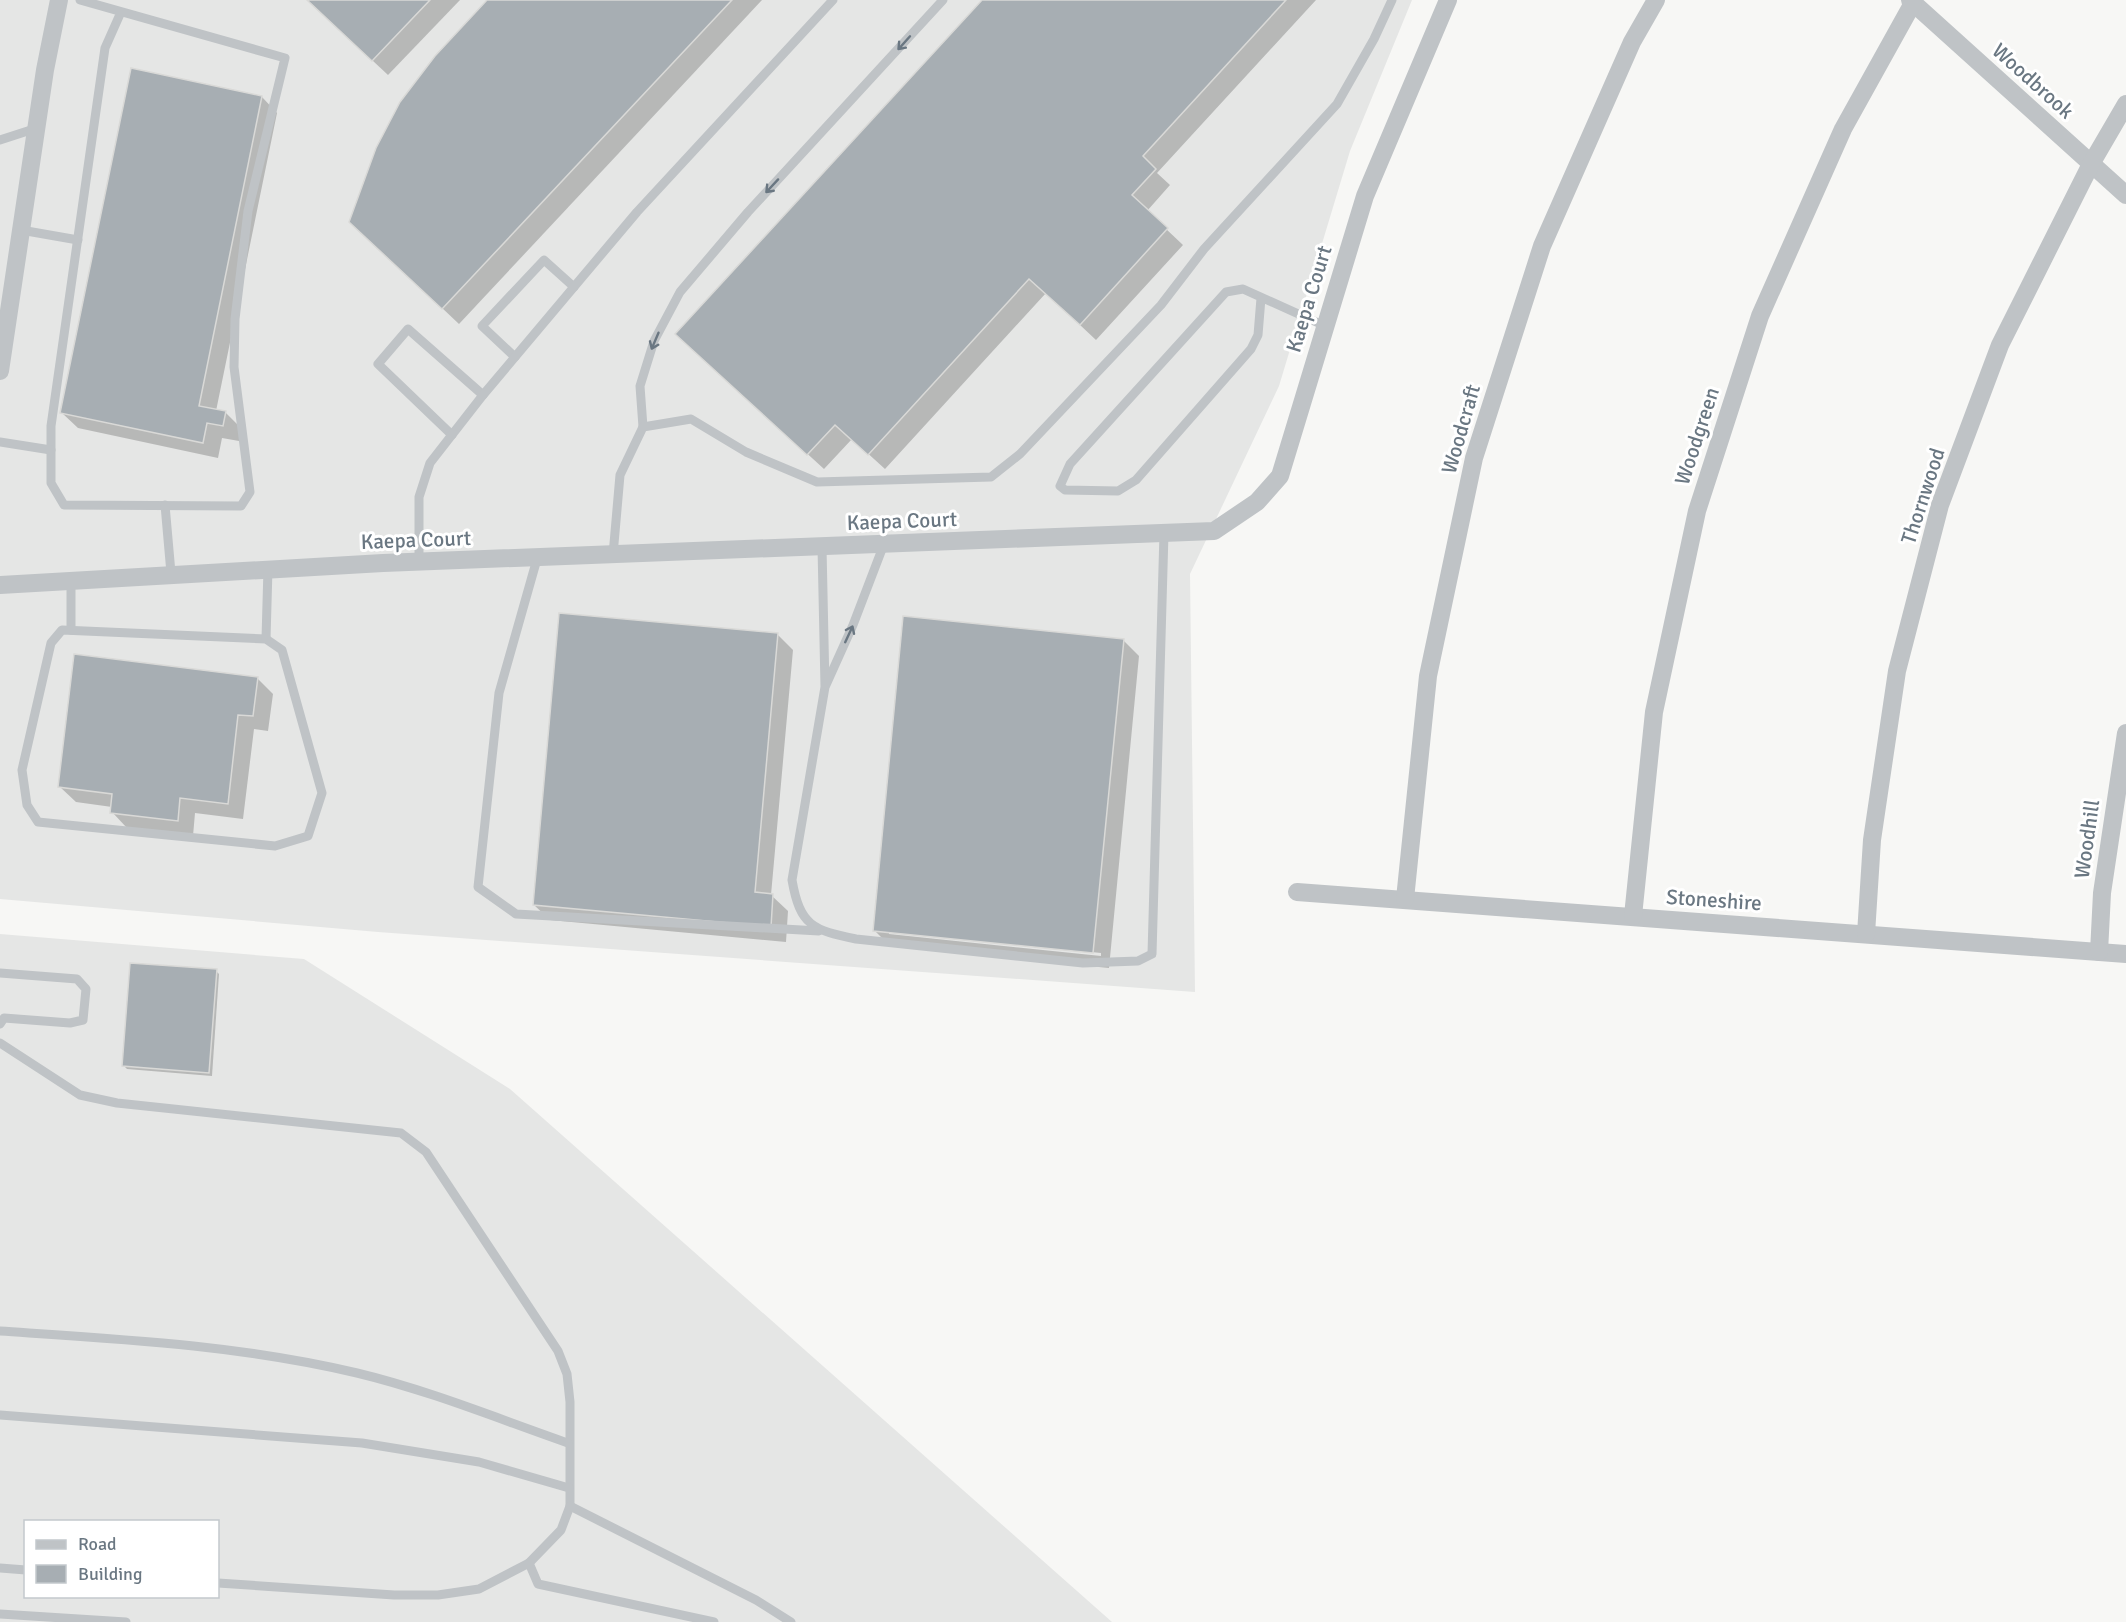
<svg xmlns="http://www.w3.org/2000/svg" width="2126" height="1622" font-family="Signika,sans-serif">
  <rect width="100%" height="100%" fill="#f7f7f5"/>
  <g fill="#e5e6e5" fill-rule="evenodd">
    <polygon points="0,0 1412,0 1350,151 1279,386 1190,574 1195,992 378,932 0,899"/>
    <path d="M0 934 304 959 510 1089 1112 1622H0ZM26 1522H218V1596H26Z"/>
  </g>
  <g fill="#0003" fill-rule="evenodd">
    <polygon points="308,0 460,0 388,75"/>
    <polygon points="490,0 762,0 459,324 367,237"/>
    <polygon points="984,0 1316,0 1157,173 1170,185 1147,211 1183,245 1096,340 1046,293 885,469 852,439 824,469 693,349"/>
    <polygon points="262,97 277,113 216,411 226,413 241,428 239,441 222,438 218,458 78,428 62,413"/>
    <polygon points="777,634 793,650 771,895 788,911 786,942 550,920 534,905"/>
    <path d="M1123 640 1139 656 1109 968 890 946 874 930ZM889 931 1101 953V956L889 934Z"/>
    <polygon points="257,678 273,694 268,731 254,729 243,819 195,813 193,836 127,828 112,812 112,807 76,802 60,787"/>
    <polygon points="216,971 219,974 212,1076 127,1069 124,1066"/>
  </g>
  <g fill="#a7aeb3" stroke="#d9d9d7" stroke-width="1.5">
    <polygon points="307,0 430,0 372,61"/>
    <polygon points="487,0 732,0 442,309 349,222 376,148 400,102 435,56"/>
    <polygon points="982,0 1286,0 1143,156 1156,169 1132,195 1168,228 1080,325 1029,279 868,455 835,425 807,455 675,334"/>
    <polygon points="131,68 262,96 199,406 226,411 223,426 207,423 203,443 60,413"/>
    <polygon points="559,613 778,633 755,892 773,894 771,927 533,905"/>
    <polygon points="903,616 1124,639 1093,953 873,931"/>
    <polygon points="74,654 258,677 253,716 238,715 228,804 180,798 178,821 110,813 112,794 58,787"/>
    <polygon points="130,963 217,969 209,1073 122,1066"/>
  </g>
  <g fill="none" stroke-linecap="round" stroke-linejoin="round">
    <g stroke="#bfc3c6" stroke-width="9">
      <polyline points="80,0 285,58 248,211 235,319 234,367 250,492 241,506 64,505 51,483 51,426 105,48 121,12"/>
      <polyline points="0,140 37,128"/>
      <polyline points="21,230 78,240"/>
      <polyline points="1261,298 1258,335 1251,349 1136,480 1118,491 1065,490 1060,486 1070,464 1226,292 1243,289 1325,326"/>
      <polyline points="515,357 482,326 544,260 574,287"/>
      <polyline points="643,427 640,386 654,341 680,292 748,212 943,0"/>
      <polyline points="452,435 378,364 408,329 483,395"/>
      <polyline points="0,442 51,450"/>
      <polyline points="165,505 171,573"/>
      <path d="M822 547 825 687 792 880C800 926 813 930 856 939L1083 963 1138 961 1152 954 1164 533"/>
      <polyline points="613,555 620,475 643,427 691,419 746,452 817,482 991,477 1020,454 1161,305 1204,249 1337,104 1374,39 1392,0"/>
      <polyline points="537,559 499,693 478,887 516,914 819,931"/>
      <polyline points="419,562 419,497 430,463 483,395 637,212 833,0"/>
      <polyline points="71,580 71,630"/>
      <polygon points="62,630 266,639 282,650 322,793 308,836 275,846 38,822 27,805 22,770 51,643"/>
      <polyline points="266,639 268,568"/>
      <polyline points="826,685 853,625 884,544"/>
      <polyline points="0,973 77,979 86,989 83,1020 70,1023 4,1018 0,1024"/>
      <polyline points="0,1043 80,1095 117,1103 401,1133 426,1152 558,1351 567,1374 570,1402 570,1506 561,1530 529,1563 479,1589 438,1595 394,1595 218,1583"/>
      <path d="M0 1331C120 1339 239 1345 357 1373 428 1390 499 1419 568 1443"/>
      <polyline points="0,1415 362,1443 479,1462 569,1488"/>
      <polyline points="570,1506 756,1600 791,1622"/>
      <polyline points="529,1563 538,1584 714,1622"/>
      <polyline points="0,1568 26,1570"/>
      <polyline points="0,1614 126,1622"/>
    </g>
    <g stroke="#bfc3c6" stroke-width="18">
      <polyline points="1910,0 2126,195"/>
      <polyline points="0,371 45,70 59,0"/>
      <polyline points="0,585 383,563 1214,531 1257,502 1280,476 1365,196 1448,0"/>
      <polyline points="1297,892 2126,954"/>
      <polyline points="1405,899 1428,676 1474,458 1542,246 1632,42 1656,0"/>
      <polyline points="1633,916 1654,712 1697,511 1760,316 1843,129 1913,3"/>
      <polyline points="1866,934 1872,840 1897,671 1940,505 2000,345 2091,164 2126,104"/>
      <polyline points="2099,952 2102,893 2126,733"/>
    </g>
  </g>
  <defs><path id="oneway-shaft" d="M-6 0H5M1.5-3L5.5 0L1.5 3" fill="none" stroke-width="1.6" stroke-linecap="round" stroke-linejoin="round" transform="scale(1.5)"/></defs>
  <g stroke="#6a7782">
    <use href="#oneway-shaft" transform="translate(904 43) rotate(132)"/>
    <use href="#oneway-shaft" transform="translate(772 186) rotate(133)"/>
    <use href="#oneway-shaft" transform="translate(655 341) rotate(113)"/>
    <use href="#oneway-shaft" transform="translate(849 634) rotate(-65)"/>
  </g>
  <g text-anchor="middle" stroke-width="6" stroke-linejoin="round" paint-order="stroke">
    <g font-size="21" fill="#6a7782" stroke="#fff">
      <text transform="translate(2033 81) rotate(42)" y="7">Woodbrook</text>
      <text transform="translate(1309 299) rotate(-73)" y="7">Kaepa Court</text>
      <text transform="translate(1461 429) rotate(-74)" y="7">Woodcraft</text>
      <text transform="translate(1697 436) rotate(-72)" y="7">Woodgreen</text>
      <text transform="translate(1923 496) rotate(-72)" y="7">Thornwood</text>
      <text transform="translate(902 521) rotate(-2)" y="7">Kaepa Court</text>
      <text transform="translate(416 540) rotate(-2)" y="7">Kaepa Court</text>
      <text transform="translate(2087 839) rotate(-82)" y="7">Woodhill</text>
      <text transform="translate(1714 900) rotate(4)" y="7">Stoneshire</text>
    </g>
  </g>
  <rect x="24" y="1520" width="195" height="78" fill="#ffffff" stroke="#c3c9cd" stroke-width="1.5"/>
  <rect x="36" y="1540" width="30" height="9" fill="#bfc3c6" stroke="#c3c9cd" stroke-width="1.5"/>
  <text x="78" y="1550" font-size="18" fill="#6a7782">Road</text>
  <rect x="36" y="1565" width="30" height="18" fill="#a7aeb3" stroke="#c3c9cd" stroke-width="1.5"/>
  <text x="78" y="1580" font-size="18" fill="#6a7782">Building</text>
</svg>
